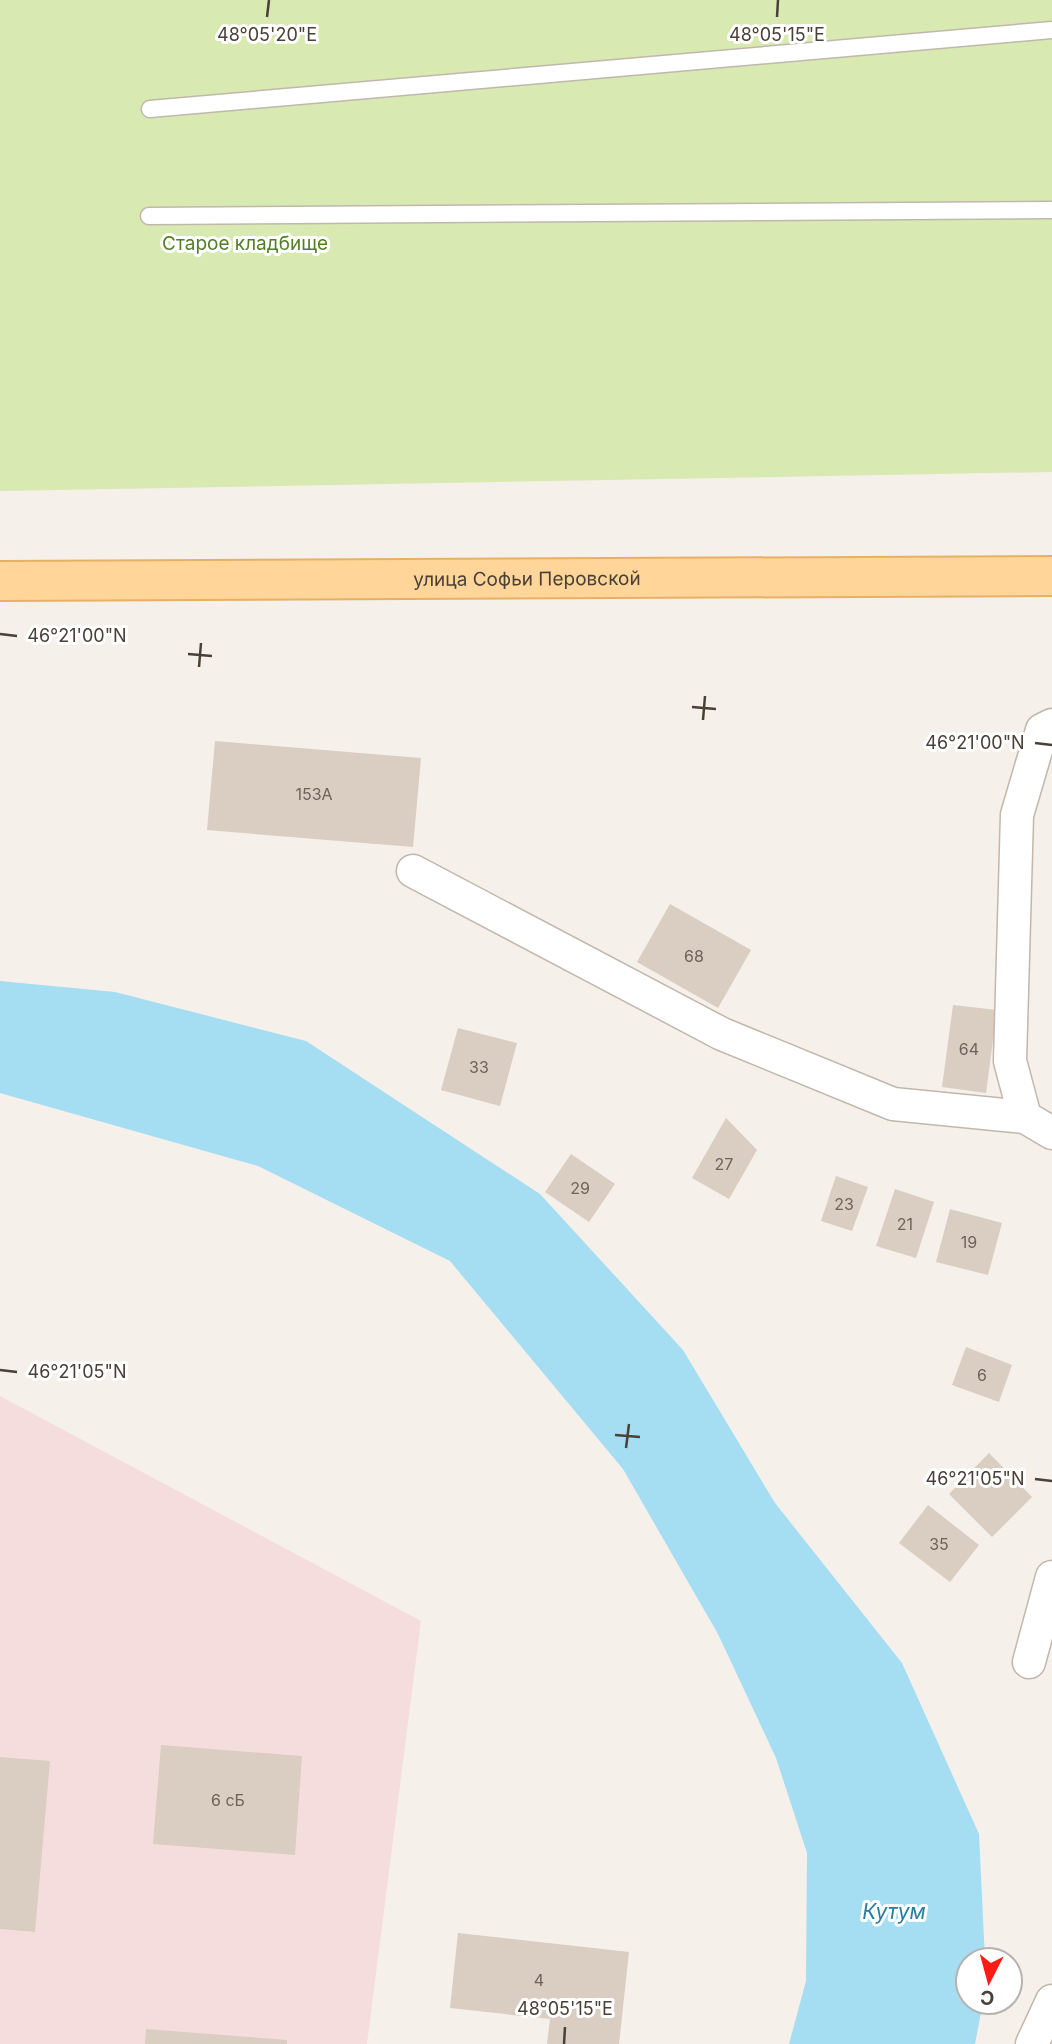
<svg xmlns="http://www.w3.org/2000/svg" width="1052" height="2044" font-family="Inter,sans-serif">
  <rect width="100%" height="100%" fill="#f5f0ea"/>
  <polygon fill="#f6dddd" points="0,1396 421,1621 367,2044 0,2044"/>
  <polygon fill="#d8eab2" points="0,0 1052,0 1052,472 0,491"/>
  <polygon fill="#a5ddf3" points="0,981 115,992 306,1041 540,1194 683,1350 775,1503 902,1663 979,1834 985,1960 968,1960 968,2002 983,2002 975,2044 789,2044 806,1981 807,1853 776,1758 718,1634 623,1469 450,1261 258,1166 0,1093"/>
  <g fill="#dacdc2">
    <polygon points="215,741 421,758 413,847 207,830"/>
    <polygon points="670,904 751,950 718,1008 637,962"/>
    <polygon points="953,1005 997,1010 986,1093 942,1087"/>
    <polygon points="458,1028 517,1043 500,1106 441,1090"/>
    <polygon points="726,1118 757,1150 729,1199 692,1178"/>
    <polygon points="571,1154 615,1184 589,1222 545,1192"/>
    <polygon points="836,1176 868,1187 852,1231 821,1221"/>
    <polygon points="895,1189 934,1202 916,1258 876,1246"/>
    <polygon points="950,1209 1002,1223 988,1275 936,1262"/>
    <polygon points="966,1347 1012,1365 999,1402 952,1385"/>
    <polygon points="989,1453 1032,1497 992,1537 949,1494"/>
    <polygon points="928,1505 979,1545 950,1582 899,1543"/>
    <polygon points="161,1745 302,1756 295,1855 153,1844"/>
    <polygon points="0,1757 50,1761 35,1932 0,1929"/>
    <polygon points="458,1933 629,1952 619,2044 547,2044 550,2019 450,2008"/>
    <polygon points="146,2029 287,2040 287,2044 145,2044"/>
  </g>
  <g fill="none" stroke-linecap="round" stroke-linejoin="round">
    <g stroke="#c1b7ac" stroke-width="19">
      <g id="service">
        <polyline points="150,109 1052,30"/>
        <polyline points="149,216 1052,210"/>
      </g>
    </g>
    <g stroke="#c1b7ac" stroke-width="35">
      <g id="minor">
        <polyline points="1052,725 1042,730 1017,815 1010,1061 1025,1117 1052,1133"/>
        <polyline points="413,871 722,1034 893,1104 1025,1117"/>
        <polyline points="1029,1662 1052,1577"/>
        <polyline points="1032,2044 1052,2001"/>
      </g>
    </g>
    <g stroke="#e7b065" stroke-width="42">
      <g id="primary">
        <path id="s1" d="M0 581 1052 576"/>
      </g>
    </g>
    <use href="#service" stroke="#fff" stroke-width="16"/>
    <use href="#minor" stroke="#fff" stroke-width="32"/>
    <use href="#primary" stroke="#ffd599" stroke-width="38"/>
  </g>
  <path fill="none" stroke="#494037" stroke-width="2.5" d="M267 17 269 0M777 17 778 0M0 634 17 636M188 654 212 656M199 667 201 643M692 707 716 709M703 720 705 696M1035 743 1052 745M0 1370 17 1372M615 1435 640 1437M626 1448 629 1424M1035 1479 1052 1481M564 2044 565 2027"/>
  <g text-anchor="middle" stroke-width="6" stroke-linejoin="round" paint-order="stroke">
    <g font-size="16" fill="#6d635a">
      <text x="314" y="800">153А</text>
      <text x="694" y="962">68</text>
      <text x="969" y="1055">64</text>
      <text x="479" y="1073">33</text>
      <text x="724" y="1170">27</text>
      <text x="580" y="1194">29</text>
      <text x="844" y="1210">23</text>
      <text x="905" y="1230">21</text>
      <text x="969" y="1248">19</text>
      <text x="982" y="1381">6</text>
      <text x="939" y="1550">35</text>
      <text x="228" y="1806">6 сБ</text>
      <text x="539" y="1986">4</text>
    </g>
    <g font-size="19" fill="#537e28" stroke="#fff">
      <text x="245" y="250">Старое кладбище</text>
    </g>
    <g font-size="19" fill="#494037" stroke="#fff">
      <text dy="7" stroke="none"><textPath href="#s1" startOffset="527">улица Софьи Перовской</textPath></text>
    </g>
    <g font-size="21" font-style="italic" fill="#287da0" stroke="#fff">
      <text x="894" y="1919">Кутум</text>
    </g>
  </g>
  <g font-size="18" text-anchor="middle" fill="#494037" stroke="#fff" stroke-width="6" stroke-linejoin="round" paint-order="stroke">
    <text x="267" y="41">48°05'20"E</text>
    <text x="777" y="41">48°05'15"E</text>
    <text x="77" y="642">46°21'00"N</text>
    <text x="975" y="749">46°21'00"N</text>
    <text x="77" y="1378">46°21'05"N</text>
    <text x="975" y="1485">46°21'05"N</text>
    <text x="565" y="2015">48°05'15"E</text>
  </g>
  <g transform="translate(989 1981) rotate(186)"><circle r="33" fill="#ffffff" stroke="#b6b3af" stroke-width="2"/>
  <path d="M0-5L12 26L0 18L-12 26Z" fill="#ff1c17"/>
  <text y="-10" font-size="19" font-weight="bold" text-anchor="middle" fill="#494037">С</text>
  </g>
</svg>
